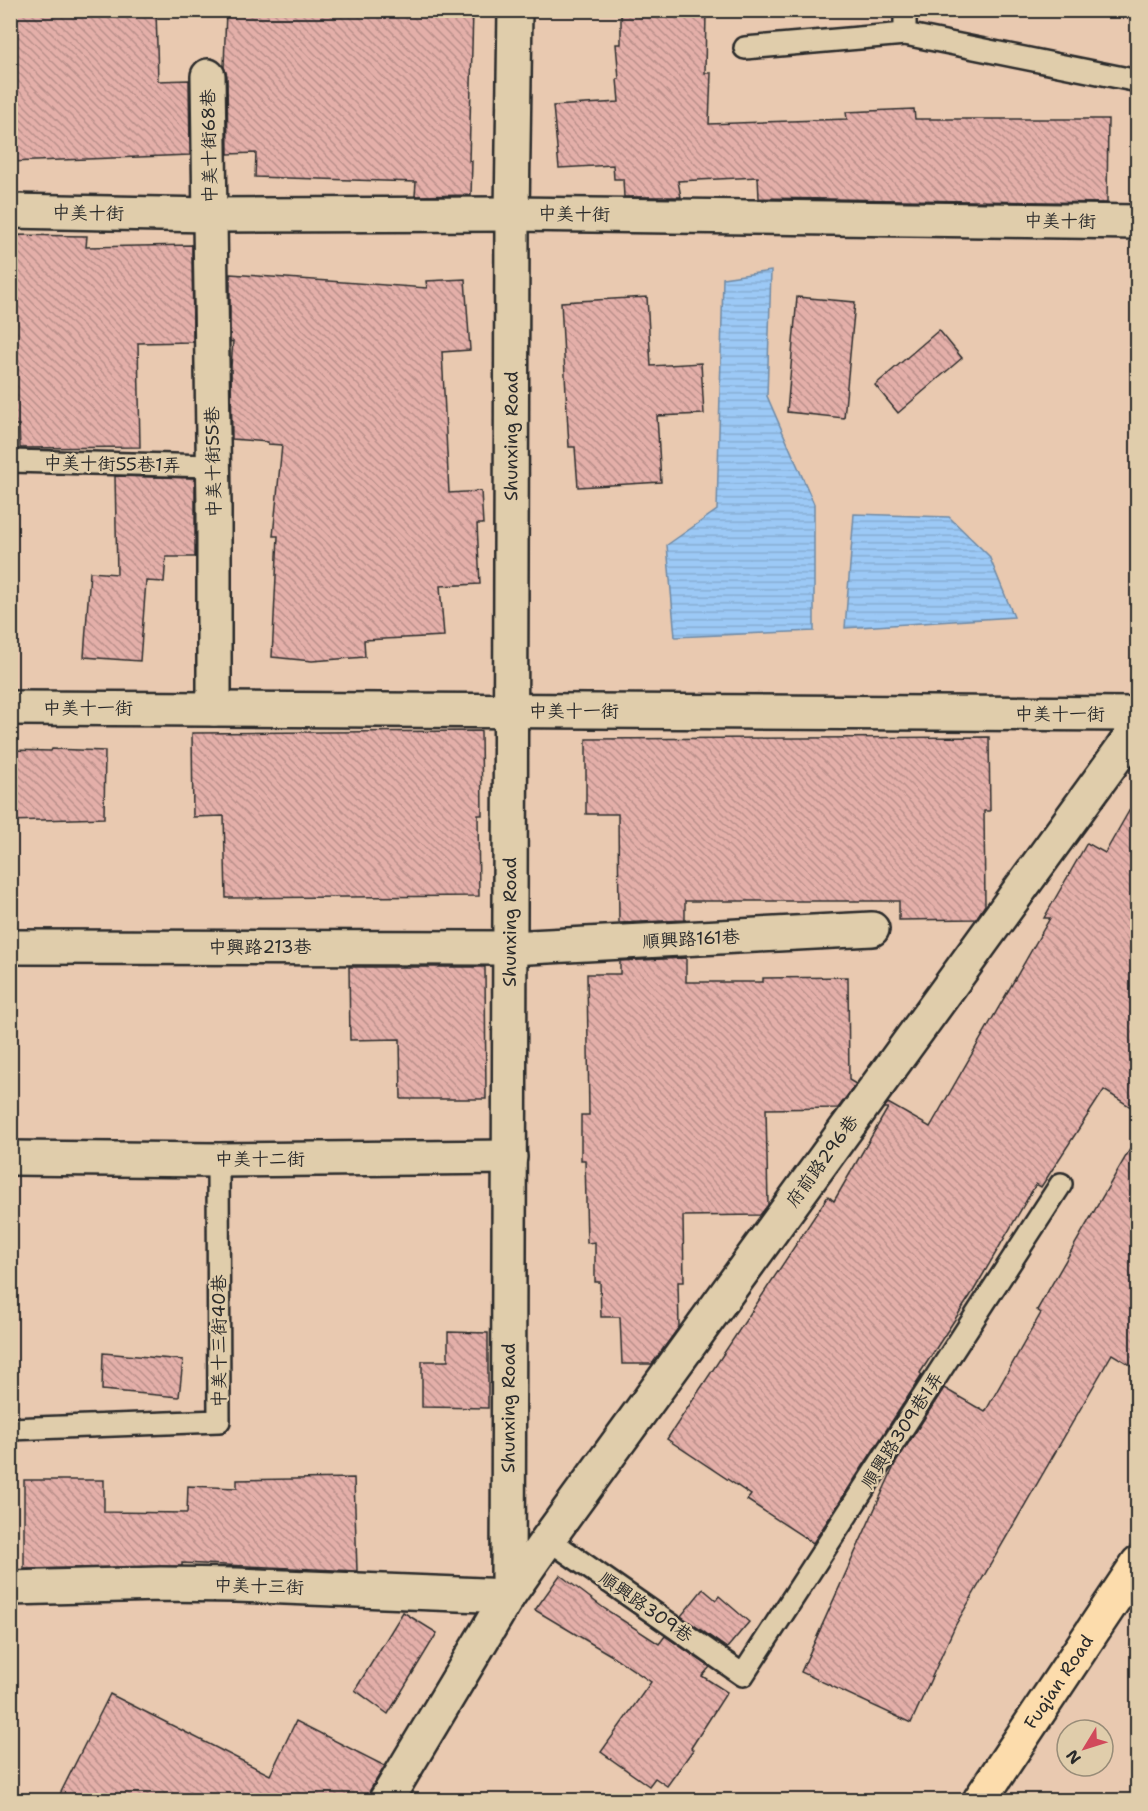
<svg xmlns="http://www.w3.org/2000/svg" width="1148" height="1811" font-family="'Shantell Sans','LXGW WenKai TC',sans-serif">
  <defs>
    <pattern id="water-rules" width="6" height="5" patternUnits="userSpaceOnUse" patternTransform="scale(1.5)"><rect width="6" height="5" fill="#9cc9f6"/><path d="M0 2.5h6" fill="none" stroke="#87add3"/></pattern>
    <pattern id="building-back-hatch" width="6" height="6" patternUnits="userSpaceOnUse" patternTransform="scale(1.5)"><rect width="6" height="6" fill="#e4afa9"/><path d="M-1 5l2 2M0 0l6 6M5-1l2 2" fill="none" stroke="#b98f8a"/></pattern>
  </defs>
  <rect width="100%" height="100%" fill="#e9c9b0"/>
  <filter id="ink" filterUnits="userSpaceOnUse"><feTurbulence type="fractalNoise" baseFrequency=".0167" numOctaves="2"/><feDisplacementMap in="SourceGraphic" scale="12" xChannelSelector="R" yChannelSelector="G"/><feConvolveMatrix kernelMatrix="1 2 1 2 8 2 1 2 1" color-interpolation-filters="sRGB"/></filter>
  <g filter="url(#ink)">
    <g fill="url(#water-rules)" stroke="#6f8aa5" stroke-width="1.5">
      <polygon points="771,271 767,396 814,504 814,631 675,637 667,545 717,510 723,278"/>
      <polygon points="854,514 949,517 989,556 1014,617 845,628"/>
    </g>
    <g fill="url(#building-back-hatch)" stroke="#2b2b2b" stroke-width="1.5">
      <polygon points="10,10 156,10 158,81 189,80 190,155 10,162"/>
      <polygon points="226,10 473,10 469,161 472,161 471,195 415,196 416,182 255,177 256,153 228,154 227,76 224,67"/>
      <polygon points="621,10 706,10 705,73 711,73 709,124 847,119 846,112 914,109 915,119 1108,119 1107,203 759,198 758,177 678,181 681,197 624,197 623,179 614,179 613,165 559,168 553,106 619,102 617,79 619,79 616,44 621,44"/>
      <polygon points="10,235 87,236 86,247 192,245 193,342 138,343 140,447 20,448 19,425 10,425"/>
      <polygon points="230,274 427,288 426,281 465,279 470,350 442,352 449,493 481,491 483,524 477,524 480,584 440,586 444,636 364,640 365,657 312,661 272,657 278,536 273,536 282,445 268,444 268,442 232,439 231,367 233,341 230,342"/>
      <polygon points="647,297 651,366 701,363 704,414 657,416 661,482 578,487 575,447 569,447 561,302"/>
      <polygon points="797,297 855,302 844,418 787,412"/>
      <polygon points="939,330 962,358 898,413 875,385"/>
      <polygon points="115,476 195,478 195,557 166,557 164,582 146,581 140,661 84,657 90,572 117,574"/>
      <polygon points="481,731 482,815 478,815 479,896 226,898 224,816 193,817 192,733"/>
      <polygon points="989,737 990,811 984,811 985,905 976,919 899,920 899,901 685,901 685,920 619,923 618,814 586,814 586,739"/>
      <polygon points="52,749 105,751 104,818 10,821 10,750 51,751"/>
      <polygon points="1137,797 1137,1111 1104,1090 1041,1187 1036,1184 974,1290 920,1373 922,1375 813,1543 747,1500 751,1495 667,1439 828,1196 834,1201 888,1108 884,1108 888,1103 930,1127 1050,918 1044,918 1087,843 1105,853"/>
      <polygon points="686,958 686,982 763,982 763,978 848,977 849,1080 856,1084 838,1108 766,1109 768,1205 760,1215 683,1216 684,1282 678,1282 679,1327 652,1364 622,1364 620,1317 601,1317 600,1282 595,1282 595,1242 587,1243 585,1160 581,1160 581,1115 589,1115 587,974 620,974 620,961"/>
      <polygon points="349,967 485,967 486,1099 401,1099 400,1039 350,1040"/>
      <polygon points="1137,1137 1137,1369 1112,1354 955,1626 911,1723 801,1672 895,1464 944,1388 985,1412 1041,1313 1037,1310"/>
      <polygon points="448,1332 488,1333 488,1408 422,1407 422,1361 448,1361"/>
      <polygon points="103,1353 183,1360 179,1397 102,1390"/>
      <polygon points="354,1478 357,1571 182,1563 182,1566 24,1569 24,1480 104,1480 104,1512 187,1513 188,1486 237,1488 237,1480"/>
      <polygon points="560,1575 605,1609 659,1644 665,1636 710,1667 702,1676 727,1692 691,1748 693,1750 667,1786 655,1778 649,1786 601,1752 651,1682 614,1657 535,1610"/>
      <polygon points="703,1589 716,1600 719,1596 749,1622 727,1648 681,1616"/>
      <polygon points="403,1612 437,1633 388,1714 355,1690"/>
      <polygon points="110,1694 270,1775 296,1721 385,1766 370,1790 367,1800 57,1800"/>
    </g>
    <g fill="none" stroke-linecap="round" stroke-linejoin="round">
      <g stroke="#2b2b2b" stroke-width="26">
        <g id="service">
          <polyline points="905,10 905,34"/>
          <polyline points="745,48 905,34 1138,81"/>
          <polyline points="10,461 213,466"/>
          <polyline points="10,1429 219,1421 218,1160"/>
          <polyline points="548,1539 743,1675 1061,1184"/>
        </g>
      </g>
      <g stroke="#2b2b2b" stroke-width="38">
        <g id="minor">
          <polyline points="208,76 214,508 214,709"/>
          <polyline points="10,211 210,215 512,214 1138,222"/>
          <polyline points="10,708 1138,714"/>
          <polyline points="10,947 510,948 872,929"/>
          <polyline points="10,1158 218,1160 510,1157"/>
          <polyline points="10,1588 160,1584 236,1585 508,1596"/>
          <path id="s1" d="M508 1596 512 214 515 10"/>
          <polyline points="386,1800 508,1596 548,1539 1138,727"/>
        </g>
      </g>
      <g stroke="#2b2b2b" stroke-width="38">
        <g id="primary">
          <path id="s2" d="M980 1800 1138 1563"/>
        </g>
      </g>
      <use href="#service" stroke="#e0cdab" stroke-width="21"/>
      <use href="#minor" stroke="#e0cdab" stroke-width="33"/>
      <use href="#primary" stroke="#fcdcac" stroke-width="33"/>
    </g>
  </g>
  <g text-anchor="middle" stroke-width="4.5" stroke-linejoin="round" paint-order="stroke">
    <g font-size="18" fill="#2b2b2b" stroke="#e0cdab">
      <text transform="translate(209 146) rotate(-91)" y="6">中美十街68巷</text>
      <text transform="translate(88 213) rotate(1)" y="6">中美十街</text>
      <text transform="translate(574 214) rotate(1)" y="6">中美十街</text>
      <text transform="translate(1060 221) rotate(1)" y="6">中美十街</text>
      <text dy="6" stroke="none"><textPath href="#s1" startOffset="1160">Shunxing Road</textPath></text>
      <text transform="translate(213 462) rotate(-91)" y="6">中美十街55巷</text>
      <text transform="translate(112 464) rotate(1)" y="6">中美十街55巷1弄</text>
      <text x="88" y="714">中美十一街</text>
      <text x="574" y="717">中美十一街</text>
      <text x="1060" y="720">中美十一街</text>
      <text dy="6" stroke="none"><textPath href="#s1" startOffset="674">Shunxing Road</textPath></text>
      <text transform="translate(691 939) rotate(-3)" y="6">順興路161巷</text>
      <text x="260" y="953">中興路213巷</text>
      <text x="260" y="1165">中美十二街</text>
      <text transform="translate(822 1161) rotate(-54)" y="6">府前路296巷</text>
      <text transform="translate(219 1341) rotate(-90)" y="6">中美十三街40巷</text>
      <text dy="6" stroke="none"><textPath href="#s1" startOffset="188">Shunxing Road</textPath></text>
      <text transform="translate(902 1430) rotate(-57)" y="6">順興路309巷1弄</text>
      <text transform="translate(259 1586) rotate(2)" y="6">中美十三街</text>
      <text transform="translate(646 1607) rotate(35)" y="6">順興路309巷</text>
      <text dy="6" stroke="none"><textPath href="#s2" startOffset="142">Fuqian Road</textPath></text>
    </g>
  </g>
  <rect width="1148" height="1811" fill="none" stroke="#e0cdab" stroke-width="36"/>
  <rect x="18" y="18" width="1112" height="1775" fill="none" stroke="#2b2b2b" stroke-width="2" filter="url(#ink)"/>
  <g transform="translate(1085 1748) rotate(232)"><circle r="28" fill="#e0cdab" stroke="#988c78" stroke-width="1.5"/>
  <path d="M0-4.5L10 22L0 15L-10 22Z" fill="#d1495b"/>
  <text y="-9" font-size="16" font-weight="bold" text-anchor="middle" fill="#2b2b2b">N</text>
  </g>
</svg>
